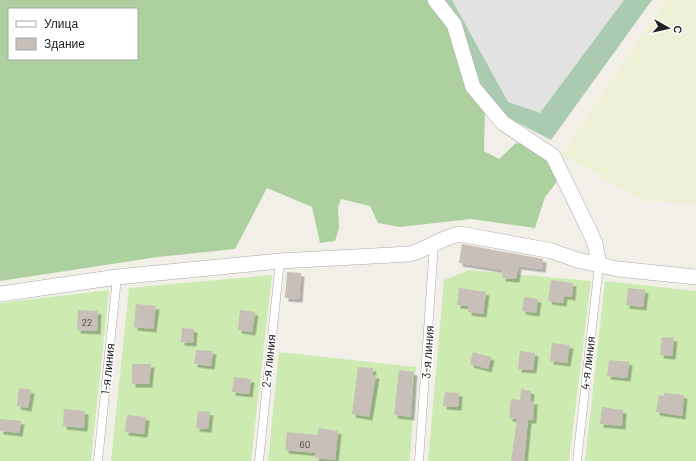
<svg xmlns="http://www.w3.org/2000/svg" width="696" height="461" font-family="Barlow,sans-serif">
  <defs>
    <filter id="shadow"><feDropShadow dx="3.5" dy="3.5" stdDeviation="0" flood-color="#0004"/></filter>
  </defs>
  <rect width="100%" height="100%" fill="#f2efe9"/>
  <polygon fill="#eef0d5" points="666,0 696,0 696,203 645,201 562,155"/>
  <g fill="#cdebb0">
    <polygon points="469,270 591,281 569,461 428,461 444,280"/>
    <polygon points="272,275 251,461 111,461 129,288"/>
    <polygon points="605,281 696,291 696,461 585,461"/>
    <polygon points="109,290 91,461 0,461 0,303"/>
    <polygon points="279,352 416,367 410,461 268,461"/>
  </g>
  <path fill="#add19e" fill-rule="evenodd" d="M0 0H431L452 27 485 109 484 151 499 159 516 143 534 147 556 167V183L545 197 535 228 471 219 400 227 378 223 370 206 341 199 338 208 339 228 335 241 320 243 312 207 267 188 235 249 158 257 0 281ZM9 9H137V59H9Z"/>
  <polygon fill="#aacbaf" points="441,0 652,0 551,140 501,114 475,79"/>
  <polygon fill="#e2e2e2" points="452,0 624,0 540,113 508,102"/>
  <g fill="#c7bfb8" filter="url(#shadow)">
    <polygon points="462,244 543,259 542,269 518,266 516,279 502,278 503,270 459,263"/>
    <polygon points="287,272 301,273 299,299 285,298"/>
    <polygon points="551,280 573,283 572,297 564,296 563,303 548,301"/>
    <polygon points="459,288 486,292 483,314 468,312 469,306 457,305"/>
    <polygon points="628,288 645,290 643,307 626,305"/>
    <polygon points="524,297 538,299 536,313 522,311"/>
    <polygon points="136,304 156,306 153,329 134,327"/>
    <polygon points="78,310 98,311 97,331 77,330"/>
    <polygon points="240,310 255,312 252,332 238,330"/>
    <polygon points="182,328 194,329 193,343 181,342"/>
    <polygon points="662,337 674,338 672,356 660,355"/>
    <polygon points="552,343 570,345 567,363 550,361"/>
    <polygon points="196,350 213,351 211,366 194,364"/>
    <polygon points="520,351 535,353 533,370 518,369"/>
    <polygon points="473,352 491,357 488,369 470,364"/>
    <polygon points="609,360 629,362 627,378 607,376"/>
    <polygon points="132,364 151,364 149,384 132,384"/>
    <polygon points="358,367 373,368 372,375 376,375 369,417 352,414"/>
    <polygon points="399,370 414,372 411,417 394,415"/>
    <polygon points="234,377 251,379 249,394 232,392"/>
    <polygon points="19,388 31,390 28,408 17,406"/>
    <polygon points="521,389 531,391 530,401 534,401 533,420 528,420 524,461 511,461 517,419 509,418 511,399 520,400"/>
    <polygon points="445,392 459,393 458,407 443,406"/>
    <polygon points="664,393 684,395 682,416 656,412 659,395 664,396"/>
    <polygon points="602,407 623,410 622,426 600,424"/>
    <polygon points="64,409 85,411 84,428 63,426"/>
    <polygon points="198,411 210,412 208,429 196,428"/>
    <polygon points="127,415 146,417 144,434 125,432"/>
    <polygon points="0,419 21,421 19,433 0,431"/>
    <polygon points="318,428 338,431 335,460 315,458 316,453 285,450 287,432 318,435"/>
  </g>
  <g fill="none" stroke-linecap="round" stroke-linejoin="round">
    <g stroke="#a9a9a9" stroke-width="9">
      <g id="lane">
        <polyline points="98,461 117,277"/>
        <polyline points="259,461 280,261"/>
        <polyline points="419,461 434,244"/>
        <polyline points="577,461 599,265"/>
      </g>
    </g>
    <g stroke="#a9a9a9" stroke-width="16">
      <g id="street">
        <polyline points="435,0 454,24 473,87 503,123 553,156 590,232 595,244 599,265"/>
        <path d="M0 294 117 277 280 261 410 254C428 249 442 237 460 234L552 251 577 260 618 269 696 277"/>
      </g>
    </g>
    <use href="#lane" stroke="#fff" stroke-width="8"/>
    <use href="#street" stroke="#fff" stroke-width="15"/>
  </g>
  <g text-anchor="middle" stroke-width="3" stroke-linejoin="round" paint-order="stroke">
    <g font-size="10" fill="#4b4948">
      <text x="87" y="326">22</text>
      <text x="305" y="448">60</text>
    </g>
    <g font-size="12" fill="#222" stroke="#fff">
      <text transform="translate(428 352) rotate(-86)" y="4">3-я линия</text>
      <text transform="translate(269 361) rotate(-84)" y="4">2-я линия</text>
      <text transform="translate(588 363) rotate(-83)" y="4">4-я линия</text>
      <text transform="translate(108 369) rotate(-84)" y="4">1-я линия</text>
    </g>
  </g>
  <rect x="8" y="8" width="130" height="52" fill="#ffffff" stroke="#a7a7a7"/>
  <rect x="16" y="21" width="20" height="6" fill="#ffffff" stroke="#a7a7a7"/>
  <text x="44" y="28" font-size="12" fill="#222222">Улица</text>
  <rect x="16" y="38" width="20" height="12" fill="#c7bfb8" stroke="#a7a7a7"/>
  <text x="44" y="48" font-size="12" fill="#222222">Здание</text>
  <g transform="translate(668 28) rotate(98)" stroke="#ffffff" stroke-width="3" paint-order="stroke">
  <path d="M0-3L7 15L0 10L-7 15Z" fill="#222222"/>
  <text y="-6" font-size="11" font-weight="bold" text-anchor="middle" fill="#222222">С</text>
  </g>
</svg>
